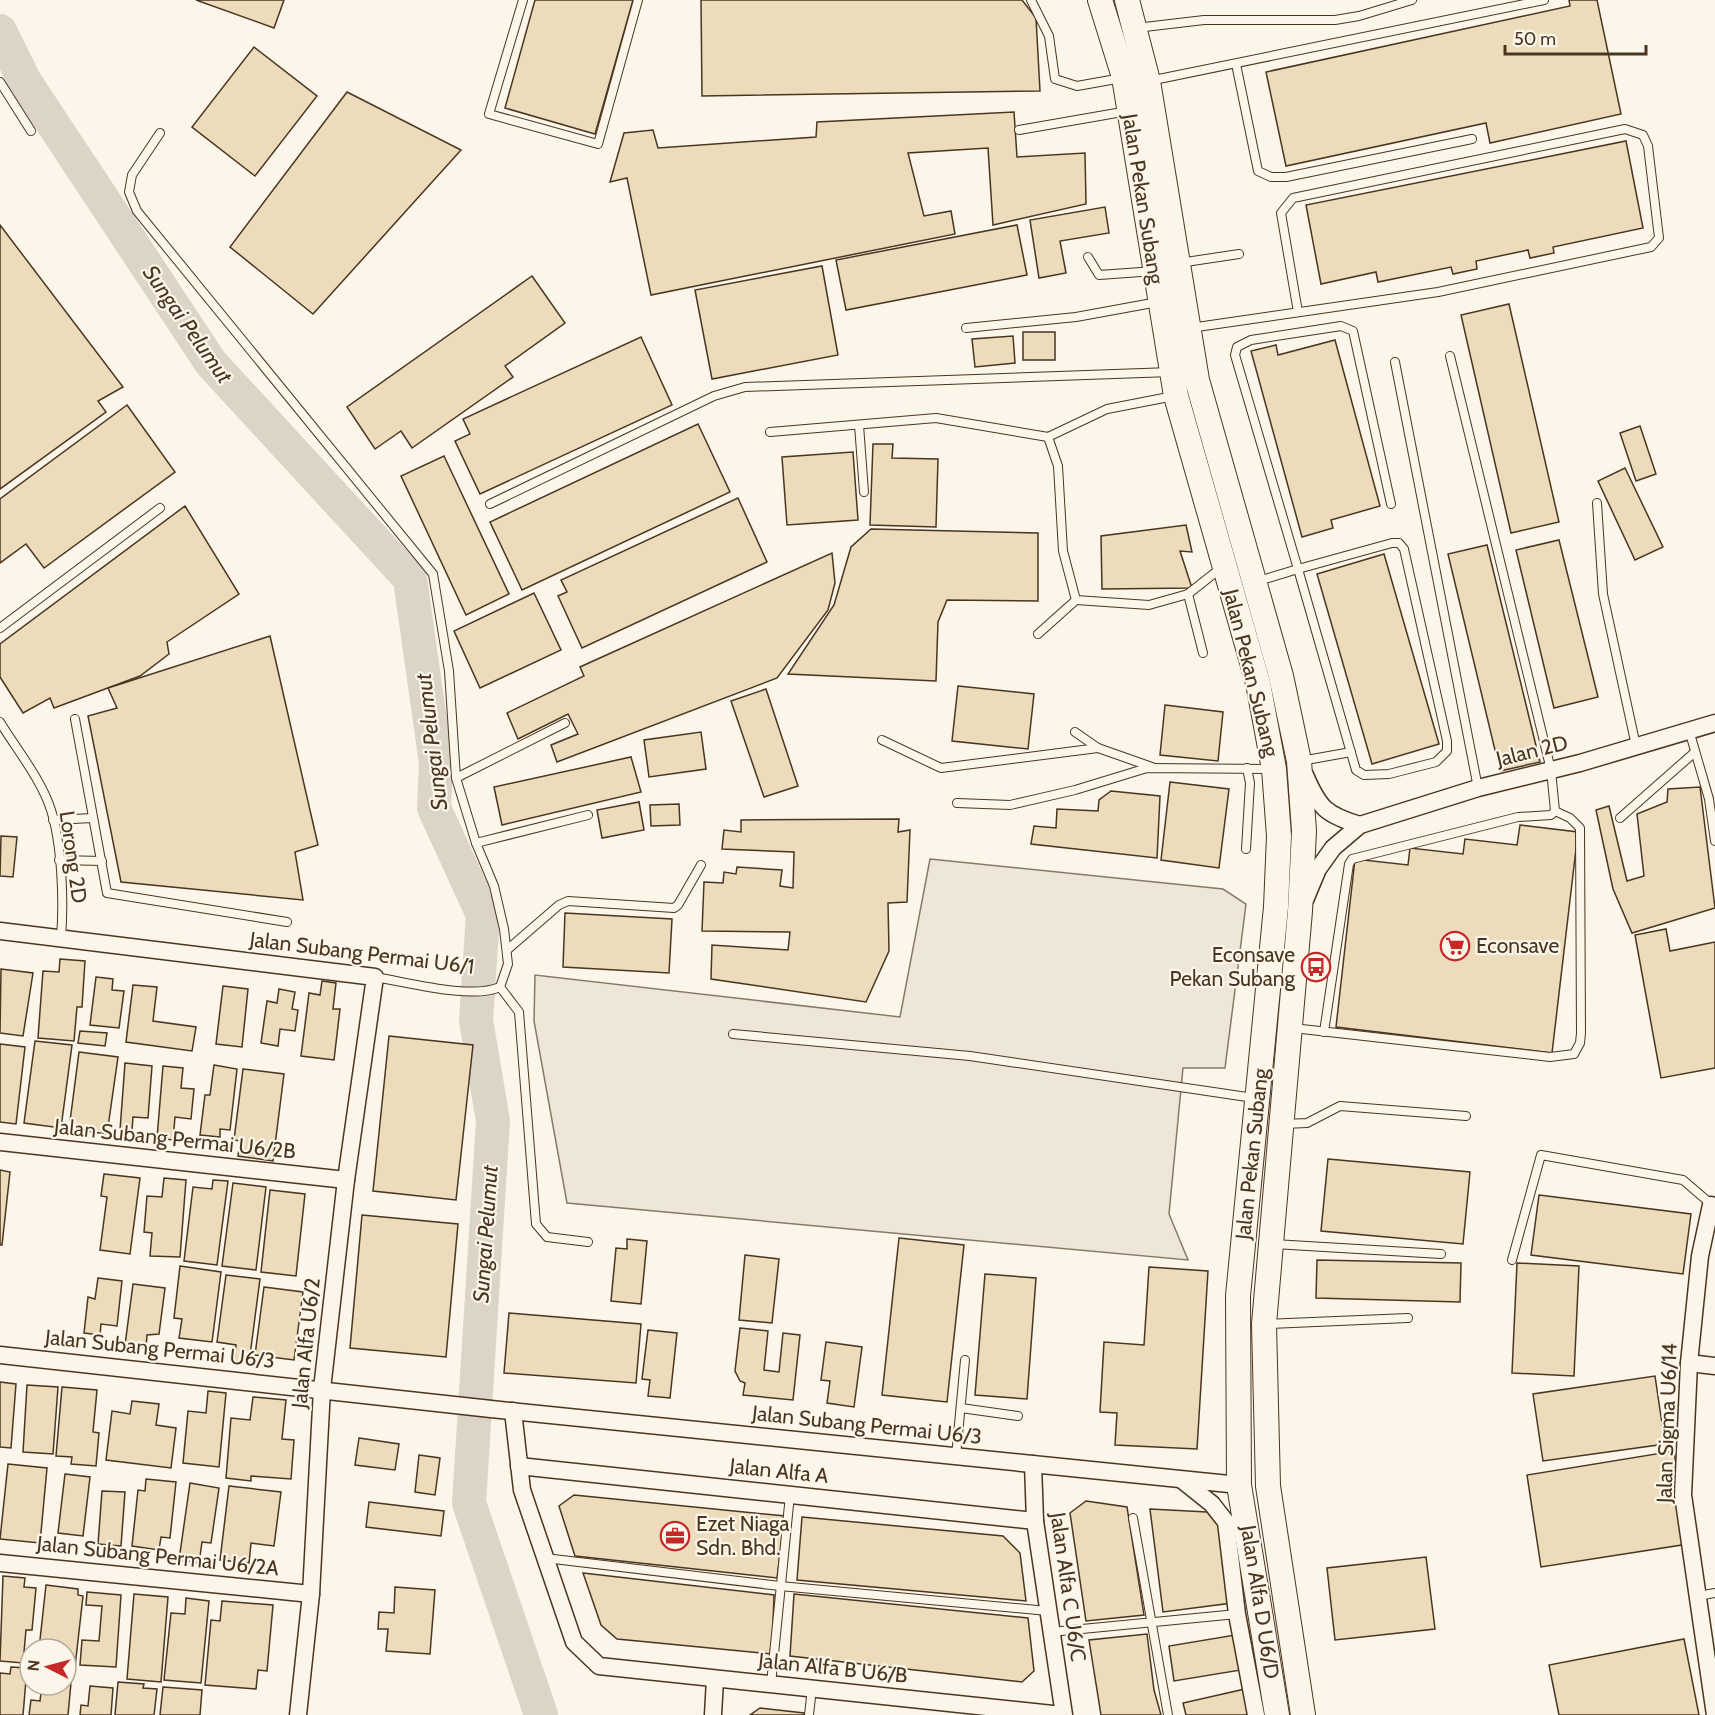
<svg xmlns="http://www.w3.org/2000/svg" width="1715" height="1715" font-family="Cabin,sans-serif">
  <rect width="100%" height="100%" fill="#fbf6e9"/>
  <polygon fill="#ede6d9" stroke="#887966" stroke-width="1.5" points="930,859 1223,889 1246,904 1225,1068 1183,1068 1169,1214 1188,1260 567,1203 534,1021 535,975 900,1017"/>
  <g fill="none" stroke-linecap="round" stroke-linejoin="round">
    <polyline stroke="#dcd4c6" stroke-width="34" points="0,31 24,80 211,363 410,579 436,763 434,808 483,915 476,1020 493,1121 469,1503 541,1715"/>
  </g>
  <g fill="#ecdcbc" stroke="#4a3520" stroke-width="1.5">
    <polygon points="196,0 284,0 274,28"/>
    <polygon points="535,0 633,0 595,134 505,108"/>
    <polygon points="701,0 1022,0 1036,18 1040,91 702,96"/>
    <polygon points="1569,0 1597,0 1621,114 1490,143 1486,123 1286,166 1266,72 1570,6"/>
    <polygon points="254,47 317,96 255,176 192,127"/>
    <polygon points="347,92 461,150 313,314 230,247"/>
    <polygon points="1014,112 1017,157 1085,153 1086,204 993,225 988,148 908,153 924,216 951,211 955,234 651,295 627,178 610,182 624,133 653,130 658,148 816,137 817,122"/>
    <polygon points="1626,141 1643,228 1553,247 1554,253 1530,258 1528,250 1476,261 1477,269 1453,274 1451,267 1378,282 1376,272 1321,284 1306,205"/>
    <polygon points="1105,207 1109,233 1060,241 1066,273 1039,278 1030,220"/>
    <polygon points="0,225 123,387 98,401 106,412 0,489"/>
    <polygon points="1017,225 1027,275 846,310 836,260"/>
    <polygon points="822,266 838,355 712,379 695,290"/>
    <polygon points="532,276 565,323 505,366 513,377 412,448 401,431 375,449 347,407"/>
    <polygon points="1509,304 1559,522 1511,533 1461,315"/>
    <rect x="1023" y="332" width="32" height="28"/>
    <polygon points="1013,336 1015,363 975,367 972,339"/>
    <polygon points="641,337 672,405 480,494 455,441 470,434 463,419"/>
    <polygon points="1335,340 1380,506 1331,520 1333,528 1302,537 1251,351 1276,345 1278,355"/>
    <polygon points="127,405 175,472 44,568 26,544 0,563 0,499"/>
    <polygon points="698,424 730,492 522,590 490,522"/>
    <polygon points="1640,426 1656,474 1636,481 1620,433"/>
    <polygon points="873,444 893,444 892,458 938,459 936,527 870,525"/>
    <polygon points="853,452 858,520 787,525 782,457"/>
    <polygon points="444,456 509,594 466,615 401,476"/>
    <polygon points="1625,468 1663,547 1635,560 1598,481"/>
    <polygon points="738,498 767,562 582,648 558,596 567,592 561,580"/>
    <polygon points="185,506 239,594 167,642 169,654 140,676 54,708 50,698 23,713 0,677 0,644"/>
    <polygon points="1186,525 1192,552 1180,551 1192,588 1102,589 1101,536"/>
    <polygon points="871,529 1038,533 1038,601 947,600 938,622 936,681 788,674 834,605 851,547"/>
    <polygon points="1559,540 1598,697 1554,708 1516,550"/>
    <polygon points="1487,545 1540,762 1500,771 1448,554"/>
    <polygon points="832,553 835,583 828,610 777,678 557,762 551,745 578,734 568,714 518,739 507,713 584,676 580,667"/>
    <polygon points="1384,554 1439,744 1372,764 1317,574"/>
    <polygon points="534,593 561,650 480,688 454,631"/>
    <polygon points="270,636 318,845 295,852 303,900 121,882 88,716 117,708 108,688"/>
    <polygon points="958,686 1034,694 1028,749 952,741"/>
    <polygon points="766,689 798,786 764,797 731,701"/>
    <polygon points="1165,705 1223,712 1218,761 1160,755"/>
    <polygon points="701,732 706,769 649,777 644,740"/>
    <polygon points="631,757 641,792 502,825 494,787"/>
    <polygon points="1170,782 1229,789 1219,868 1161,860"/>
    <polygon points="1700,787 1715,908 1632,933 1613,889 1596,810 1609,806 1627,881 1644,876 1637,814 1667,802 1668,789"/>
    <polygon points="1111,791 1160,796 1157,858 1031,844 1034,826 1056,828 1057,809 1098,811 1099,800"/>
    <polygon points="639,802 644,830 602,838 597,810"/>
    <polygon points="679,804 680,825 651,826 650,805"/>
    <polygon points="899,819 898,832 910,830 907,902 888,903 889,951 866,1002 711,979 712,945 788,950 790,932 702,931 704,882 723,883 724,872 736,874 737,867 782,870 780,886 793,888 794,852 722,849 724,830 741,832 741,820"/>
    <polygon points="1520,825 1578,832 1552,1053 1336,1027 1355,859 1408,865 1410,848 1463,854 1465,839 1517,845"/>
    <polygon points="1,836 17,837 13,877 0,876"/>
    <polygon points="565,913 672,919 669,973 563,967"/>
    <polygon points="1666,929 1670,951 1715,942 1715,1068 1661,1078 1635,935"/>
    <polygon points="60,959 85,961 82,1007 77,1007 74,1041 38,1038 43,971 59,972"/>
    <polygon points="1,969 33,973 23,1036 0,1033"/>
    <polygon points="96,977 113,979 112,990 124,991 119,1028 90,1025"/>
    <polygon points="322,981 336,983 333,1009 340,1009 334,1060 301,1056 309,993 320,995"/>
    <polygon points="133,985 157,987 153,1021 196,1027 192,1051 126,1042"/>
    <polygon points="223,986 248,989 242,1047 216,1044"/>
    <polygon points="279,989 295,992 292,1009 298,1010 295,1031 280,1029 278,1046 261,1043 267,1001 277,1003"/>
    <polygon points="80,1031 107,1033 105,1046 78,1043"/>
    <polygon points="389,1036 473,1045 456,1200 373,1191"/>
    <polygon points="35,1041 72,1045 61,1128 24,1123"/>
    <polygon points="0,1044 25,1047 16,1124 0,1122"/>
    <polygon points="79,1052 118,1057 107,1134 69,1129"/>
    <polygon points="125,1063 152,1066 148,1118 133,1117 132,1131 120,1130"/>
    <polygon points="214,1065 237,1069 230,1130 220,1129 220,1137 200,1135 205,1095 210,1095"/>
    <polygon points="163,1066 183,1068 181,1088 194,1089 191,1119 175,1117 173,1140 157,1138"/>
    <polygon points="243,1069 284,1074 273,1161 238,1156 240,1141 234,1140"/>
    <polygon points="1328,1159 1470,1172 1463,1244 1321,1231"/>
    <polygon points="0,1170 10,1172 2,1245 0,1245"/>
    <polygon points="104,1174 140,1178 130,1254 100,1250 107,1197 101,1196"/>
    <polygon points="164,1178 186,1180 180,1257 150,1256 152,1233 144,1232 147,1196 162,1197"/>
    <polygon points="213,1180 228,1181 217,1265 184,1261 193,1187 212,1189"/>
    <polygon points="233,1183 266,1187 256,1270 222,1266"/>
    <polygon points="270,1190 305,1194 296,1276 261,1272"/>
    <polygon points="1539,1195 1691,1214 1683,1274 1531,1255"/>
    <polygon points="362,1215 458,1224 446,1357 350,1348"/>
    <polygon points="899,1238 964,1245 947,1402 882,1395"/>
    <polygon points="627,1239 647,1241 641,1304 611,1301 616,1248 627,1249"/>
    <polygon points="745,1255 779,1259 772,1323 739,1320"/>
    <polygon points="1317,1260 1461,1263 1460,1302 1316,1298"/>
    <polygon points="1517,1263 1579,1266 1574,1376 1512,1373"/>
    <polygon points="180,1266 221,1272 212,1342 179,1338 182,1319 174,1318"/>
    <polygon points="1149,1267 1208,1271 1197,1449 1115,1445 1117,1413 1100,1412 1104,1342 1144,1345"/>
    <polygon points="985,1274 1036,1278 1027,1399 975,1395"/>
    <polygon points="226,1275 260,1279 249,1363 234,1361 236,1345 217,1342"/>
    <polygon points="98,1278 122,1281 117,1326 101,1324 100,1335 84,1333 88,1297 95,1299"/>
    <polygon points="133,1284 165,1288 159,1334 147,1335 146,1348 125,1345"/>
    <polygon points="264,1287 303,1292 294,1360 255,1355"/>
    <polygon points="509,1313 641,1324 636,1383 504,1373"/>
    <polygon points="740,1328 768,1331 764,1370 779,1372 783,1333 800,1335 793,1400 743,1395 745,1383 740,1381 735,1371"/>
    <polygon points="648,1330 677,1333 670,1398 648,1396 650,1380 642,1379"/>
    <polygon points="826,1342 862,1347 854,1407 827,1403 830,1381 821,1380"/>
    <polygon points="1655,1376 1665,1444 1543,1461 1533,1394"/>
    <polygon points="0,1382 16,1384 11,1448 0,1447"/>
    <polygon points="27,1385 58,1387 53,1454 23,1452"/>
    <polygon points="62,1387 97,1390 93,1432 99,1433 96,1466 71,1464 72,1457 56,1456"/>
    <polygon points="208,1391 226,1393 219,1467 183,1463 188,1411 206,1413"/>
    <polygon points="253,1397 286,1400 282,1439 294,1440 291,1479 251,1476 251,1481 226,1478 231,1418 250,1420"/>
    <polygon points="132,1401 159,1404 156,1425 176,1428 171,1468 106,1460 112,1411 130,1414"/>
    <polygon points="359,1438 399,1444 395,1470 355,1465"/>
    <polygon points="1674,1451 1688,1544 1541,1567 1527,1475"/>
    <polygon points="419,1455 440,1458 435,1495 415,1492"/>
    <polygon points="8,1464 47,1468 40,1543 0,1539"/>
    <polygon points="65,1474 90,1477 83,1536 58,1533"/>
    <polygon points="146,1479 176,1482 170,1538 161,1537 159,1550 132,1546 138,1490 145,1491"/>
    <polygon points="190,1483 219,1488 211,1543 202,1542 199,1563 179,1560"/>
    <polygon points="229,1486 281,1492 274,1546 251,1543 249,1563 220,1560"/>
    <polygon points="102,1491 125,1492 121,1546 98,1544"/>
    <polygon points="574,1495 785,1516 777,1578 575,1556 559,1506"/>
    <polygon points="1086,1501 1127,1507 1144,1615 1086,1621 1070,1513"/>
    <polygon points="369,1502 444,1511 441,1536 366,1527"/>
    <polygon points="1150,1509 1207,1512 1221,1529 1232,1603 1163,1612"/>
    <polygon points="802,1517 1003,1536 1020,1553 1026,1601 797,1580"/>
    <polygon points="1426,1557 1435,1629 1335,1640 1327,1568"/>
    <polygon points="583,1573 774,1595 772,1654 617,1639 601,1625"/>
    <polygon points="3,1576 25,1578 24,1587 36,1588 32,1630 26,1630 23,1663 0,1661"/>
    <polygon points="46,1585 78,1589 78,1595 83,1596 75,1667 66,1666 66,1649 39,1649"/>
    <polygon points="395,1587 435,1590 430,1654 386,1651 388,1629 378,1629 379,1612 394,1613"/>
    <polygon points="87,1592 121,1595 116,1667 80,1665 82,1640 99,1641 102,1606 86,1605"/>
    <polygon points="134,1594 168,1597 161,1682 127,1679"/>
    <polygon points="794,1594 1028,1618 1034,1671 1022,1682 790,1656"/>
    <polygon points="186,1598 209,1601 201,1683 164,1680 171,1613 185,1614"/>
    <polygon points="222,1601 273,1605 267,1671 258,1670 256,1689 205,1685 211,1620 220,1621"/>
    <polygon points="1147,1634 1154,1690 1161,1715 1101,1715 1089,1640"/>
    <polygon points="1235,1635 1241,1670 1174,1681 1169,1646"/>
    <polygon points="1684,1639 1699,1715 1559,1715 1549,1665"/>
    <polygon points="11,1667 27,1668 23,1715 0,1715 0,1673 10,1674"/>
    <polygon points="66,1672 72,1672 68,1715 29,1715 31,1700 40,1701 42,1685 66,1685"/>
    <polygon points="118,1682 144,1684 143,1688 157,1689 154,1715 115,1715"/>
    <polygon points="90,1686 113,1688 111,1715 80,1715 81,1705 88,1706"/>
    <polygon points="163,1687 202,1690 200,1715 160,1715"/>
    <polygon points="1245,1689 1250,1715 1186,1715 1183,1703"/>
    <polygon points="760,1708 804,1713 804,1715 750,1715"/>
  </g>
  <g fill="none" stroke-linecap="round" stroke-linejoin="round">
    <g stroke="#4a3520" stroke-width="10">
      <g id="lane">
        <polyline points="523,0 489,114 598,144 638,0"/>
        <polyline points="1031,0 1049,36 1055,79 1077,86 1122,78"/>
        <polyline points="1136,28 1204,20 1335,20 1359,16 1412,0"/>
        <polyline points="1236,64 1258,171 1271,177 1286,177 1472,139"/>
        <polyline points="1149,81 1544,0"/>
        <polyline points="0,82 31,131"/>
        <polyline points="1019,130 1128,111"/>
        <path d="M160 133 132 175 129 192 137 211 433 574 449 671 456 778 476 843 494 886 504 929 508 964 500 987C472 1000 407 982 375 977"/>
        <polyline points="1088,257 1099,275 1155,271"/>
        <polyline points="1179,263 1239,254"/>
        <polyline points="966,328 1076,317 1158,302"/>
        <polyline points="1190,328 1438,292 1651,247 1659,238 1648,146 1643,135 1625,129 1293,198 1281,213 1298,312"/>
        <polyline points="1395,362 1478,788"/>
        <polyline points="859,425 864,492"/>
        <polyline points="770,432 936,418 1048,437 1107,409 1174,396"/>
        <polyline points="1597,503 1603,594 1636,746"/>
        <polyline points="490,504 714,396 745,387 1171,372"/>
        <polygon points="1392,543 1399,543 1404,549 1447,741 1447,751 1436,762 1389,774 1364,775 1356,770 1298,569"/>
        <polyline points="1255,582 1298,569 1235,355 1237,347 1251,340 1341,326 1353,331 1391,504"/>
        <polyline points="1188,594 1203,653"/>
        <polyline points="1076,600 1149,605 1188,594 1221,568"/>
        <polyline points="0,628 160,508"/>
        <polyline points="1038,634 1076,600 1063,551 1058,466 1048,437"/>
        <polyline points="75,719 107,893 287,922"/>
        <path d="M0 722C17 750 41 779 51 810 62 845 64 901 61 938"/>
        <polyline points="1689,730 1709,799 1715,841"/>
        <polyline points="1075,732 1098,748 1152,767"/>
        <polyline points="882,740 941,768 1098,748"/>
        <polyline points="1301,761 1351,752"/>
        <polyline points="456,778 565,723"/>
        <polyline points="957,803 1010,805 1075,790 1147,768 1271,769"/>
        <polyline points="1620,818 1695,752"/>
        <polyline points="53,820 93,818"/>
        <polyline points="476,843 588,815"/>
        <polyline points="1246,849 1250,783 1247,768"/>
        <polyline points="59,860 102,861"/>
        <polyline points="507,950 559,905 568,901 674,908 678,905 701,865"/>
        <polyline points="500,987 519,1012 536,1224 547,1237 588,1242"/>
        <polyline points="1293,1028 1550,1057 1574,1054 1580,1043 1581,1033 1580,828 1570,818 1555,811"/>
        <polyline points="1324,1032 1349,864 1352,859 1518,817 1551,815 1555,811 1551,770 1450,356"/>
        <polyline points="733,1034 970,1056 1254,1098"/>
        <polyline points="1284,1124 1307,1123 1340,1106 1466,1116"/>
        <polyline points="1274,1244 1441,1254"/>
        <polyline points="1512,1260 1541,1155 1683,1180 1711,1204"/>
        <polyline points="1267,1324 1408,1318"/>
        <polyline points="961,1408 1018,1416"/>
        <polyline points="956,1456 965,1360"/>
        <polyline points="1133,1518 1168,1715"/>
        <polyline points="545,1558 780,1586 1048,1611"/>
        <polyline points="1698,1596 1715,1593"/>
        <polyline points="1051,1632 1237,1614"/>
        <polyline points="771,1684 790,1495"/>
        <polyline points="809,1715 812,1688"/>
      </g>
    </g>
    <g stroke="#4a3520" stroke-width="19">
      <g id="street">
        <path d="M1305 775C1319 808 1326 815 1360 825"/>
        <polyline points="1305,900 1318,869 1333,848 1360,825 1478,788 1580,763 1715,723"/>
        <polyline points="0,931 375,977 346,1180 322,1389 311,1594 298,1715"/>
        <polyline points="0,1142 346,1180"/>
        <polyline points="1711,1205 1700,1256 1689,1363 1683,1495 1715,1715"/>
        <polyline points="0,1355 491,1409 1239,1485"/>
        <polyline points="1689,1363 1715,1366"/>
        <polyline points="513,1411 522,1490 574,1642 599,1666 1062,1715"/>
        <polyline points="1033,1464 1035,1521 1064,1715"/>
        <polyline points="519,1466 1035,1521"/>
        <polyline points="1182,1480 1212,1504 1226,1522 1237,1614 1256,1715"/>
        <polyline points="0,1563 311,1594"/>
        <polyline points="713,1715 715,1679"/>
      </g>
    </g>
    <g stroke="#4a3520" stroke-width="26">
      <g id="secondary">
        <polyline points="1100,0 1124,77 1176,396 1258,683 1274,769 1279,836 1276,907 1238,1296 1239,1485 1277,1715"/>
        <polyline points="1127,0 1148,81 1197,380 1281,676 1299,761 1304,831 1300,911 1264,1324 1268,1486 1303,1715"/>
      </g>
    </g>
    <use href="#lane" stroke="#fbf6e9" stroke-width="8"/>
    <use href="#street" stroke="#fbf6e9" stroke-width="16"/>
    <use href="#secondary" stroke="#fbf6e9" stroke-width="24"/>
  </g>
  <defs>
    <g id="supermarket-ring" transform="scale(1.5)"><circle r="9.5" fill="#fbf6e9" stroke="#c62828" stroke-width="1.5"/><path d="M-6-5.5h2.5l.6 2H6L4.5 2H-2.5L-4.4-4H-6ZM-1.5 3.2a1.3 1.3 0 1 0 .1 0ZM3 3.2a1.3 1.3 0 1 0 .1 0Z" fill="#c62828"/></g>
    <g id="bus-ring" transform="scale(1.5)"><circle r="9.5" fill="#fbf6e9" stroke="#c62828" stroke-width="1.5"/><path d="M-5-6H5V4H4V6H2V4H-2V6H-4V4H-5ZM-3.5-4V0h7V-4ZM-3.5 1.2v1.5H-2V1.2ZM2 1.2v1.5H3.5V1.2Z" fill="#c62828"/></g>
    <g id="office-ring" transform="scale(1.5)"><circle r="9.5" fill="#fbf6e9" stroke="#c62828" stroke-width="1.5"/><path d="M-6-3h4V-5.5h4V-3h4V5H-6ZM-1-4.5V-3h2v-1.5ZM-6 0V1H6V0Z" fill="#c62828"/></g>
  </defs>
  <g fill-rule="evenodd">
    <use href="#supermarket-ring" x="1455" y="946"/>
    <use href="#bus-ring" x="1316" y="967"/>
    <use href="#office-ring" x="675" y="1536"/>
  </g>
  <g text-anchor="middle" stroke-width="4.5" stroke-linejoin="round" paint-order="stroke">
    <g font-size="21" fill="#4a3520" stroke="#fbf6e9">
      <text transform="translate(1143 199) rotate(81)" y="7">Jalan Pekan Subang</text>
      <text transform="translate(1251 673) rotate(76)" y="7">Jalan Pekan Subang</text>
      <text transform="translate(1532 751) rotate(-14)" y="7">Jalan 2D</text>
      <text transform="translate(73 857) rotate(82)" y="7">Lorong 2D</text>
      <text transform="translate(362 953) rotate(7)" y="7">Jalan Subang Permai U6/1</text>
      <text transform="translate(175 1139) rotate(6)" y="7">Jalan Subang Permai U6/2B</text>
      <text transform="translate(1252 1154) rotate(-84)" y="7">Jalan Pekan Subang</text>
      <text transform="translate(306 1343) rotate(-84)" y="7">Jalan Alfa U6/2</text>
      <text transform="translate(160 1349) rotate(6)" y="7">Jalan Subang Permai U6/3</text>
      <text transform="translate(1667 1423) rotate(-88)" y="7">Jalan Sigma U6/14</text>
      <text transform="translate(867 1425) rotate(6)" y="7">Jalan Subang Permai U6/3</text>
      <text transform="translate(779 1471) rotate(6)" y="7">Jalan Alfa A</text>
      <text transform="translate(158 1556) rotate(6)" y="7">Jalan Subang Permai U6/2A</text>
      <text transform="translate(1068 1587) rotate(82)" y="7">Jalan Alfa C U6/C</text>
      <text transform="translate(1260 1602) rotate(81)" y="7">Jalan Alfa D U6/D</text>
      <text transform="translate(833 1668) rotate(6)" y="7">Jalan Alfa B U6/B</text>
    </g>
    <g font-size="21" fill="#4a3520" stroke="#fbf6e9" text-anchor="start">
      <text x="1476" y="953">Econsave</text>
      <text x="1295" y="962" text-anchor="end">Econsave<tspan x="1295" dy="24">Pekan Subang</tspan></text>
      <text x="696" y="1531">Ezet Niaga<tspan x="696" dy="24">Sdn. Bhd.</tspan></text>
    </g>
    <g font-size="22" font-style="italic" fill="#4a3520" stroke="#fbf6e9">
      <text transform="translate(188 324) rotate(55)" y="8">Sungai Pelumut</text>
      <text transform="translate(431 742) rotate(-97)" y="8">Sungai Pelumut</text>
      <text transform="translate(485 1234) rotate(-86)" y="8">Sungai Pelumut</text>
    </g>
  </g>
  <g transform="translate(48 1667) rotate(276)"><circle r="28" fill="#fbf6e9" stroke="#b4a999" stroke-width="1.5"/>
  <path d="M0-4.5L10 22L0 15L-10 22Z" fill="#c62828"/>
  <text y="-9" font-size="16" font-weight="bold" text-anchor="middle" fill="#4a3520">N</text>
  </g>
  <path d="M1505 45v9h141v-9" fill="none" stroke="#4a3520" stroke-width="3"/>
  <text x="1514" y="45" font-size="18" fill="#4a3520" stroke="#fbf6e9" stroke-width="4.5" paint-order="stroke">50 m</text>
</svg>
